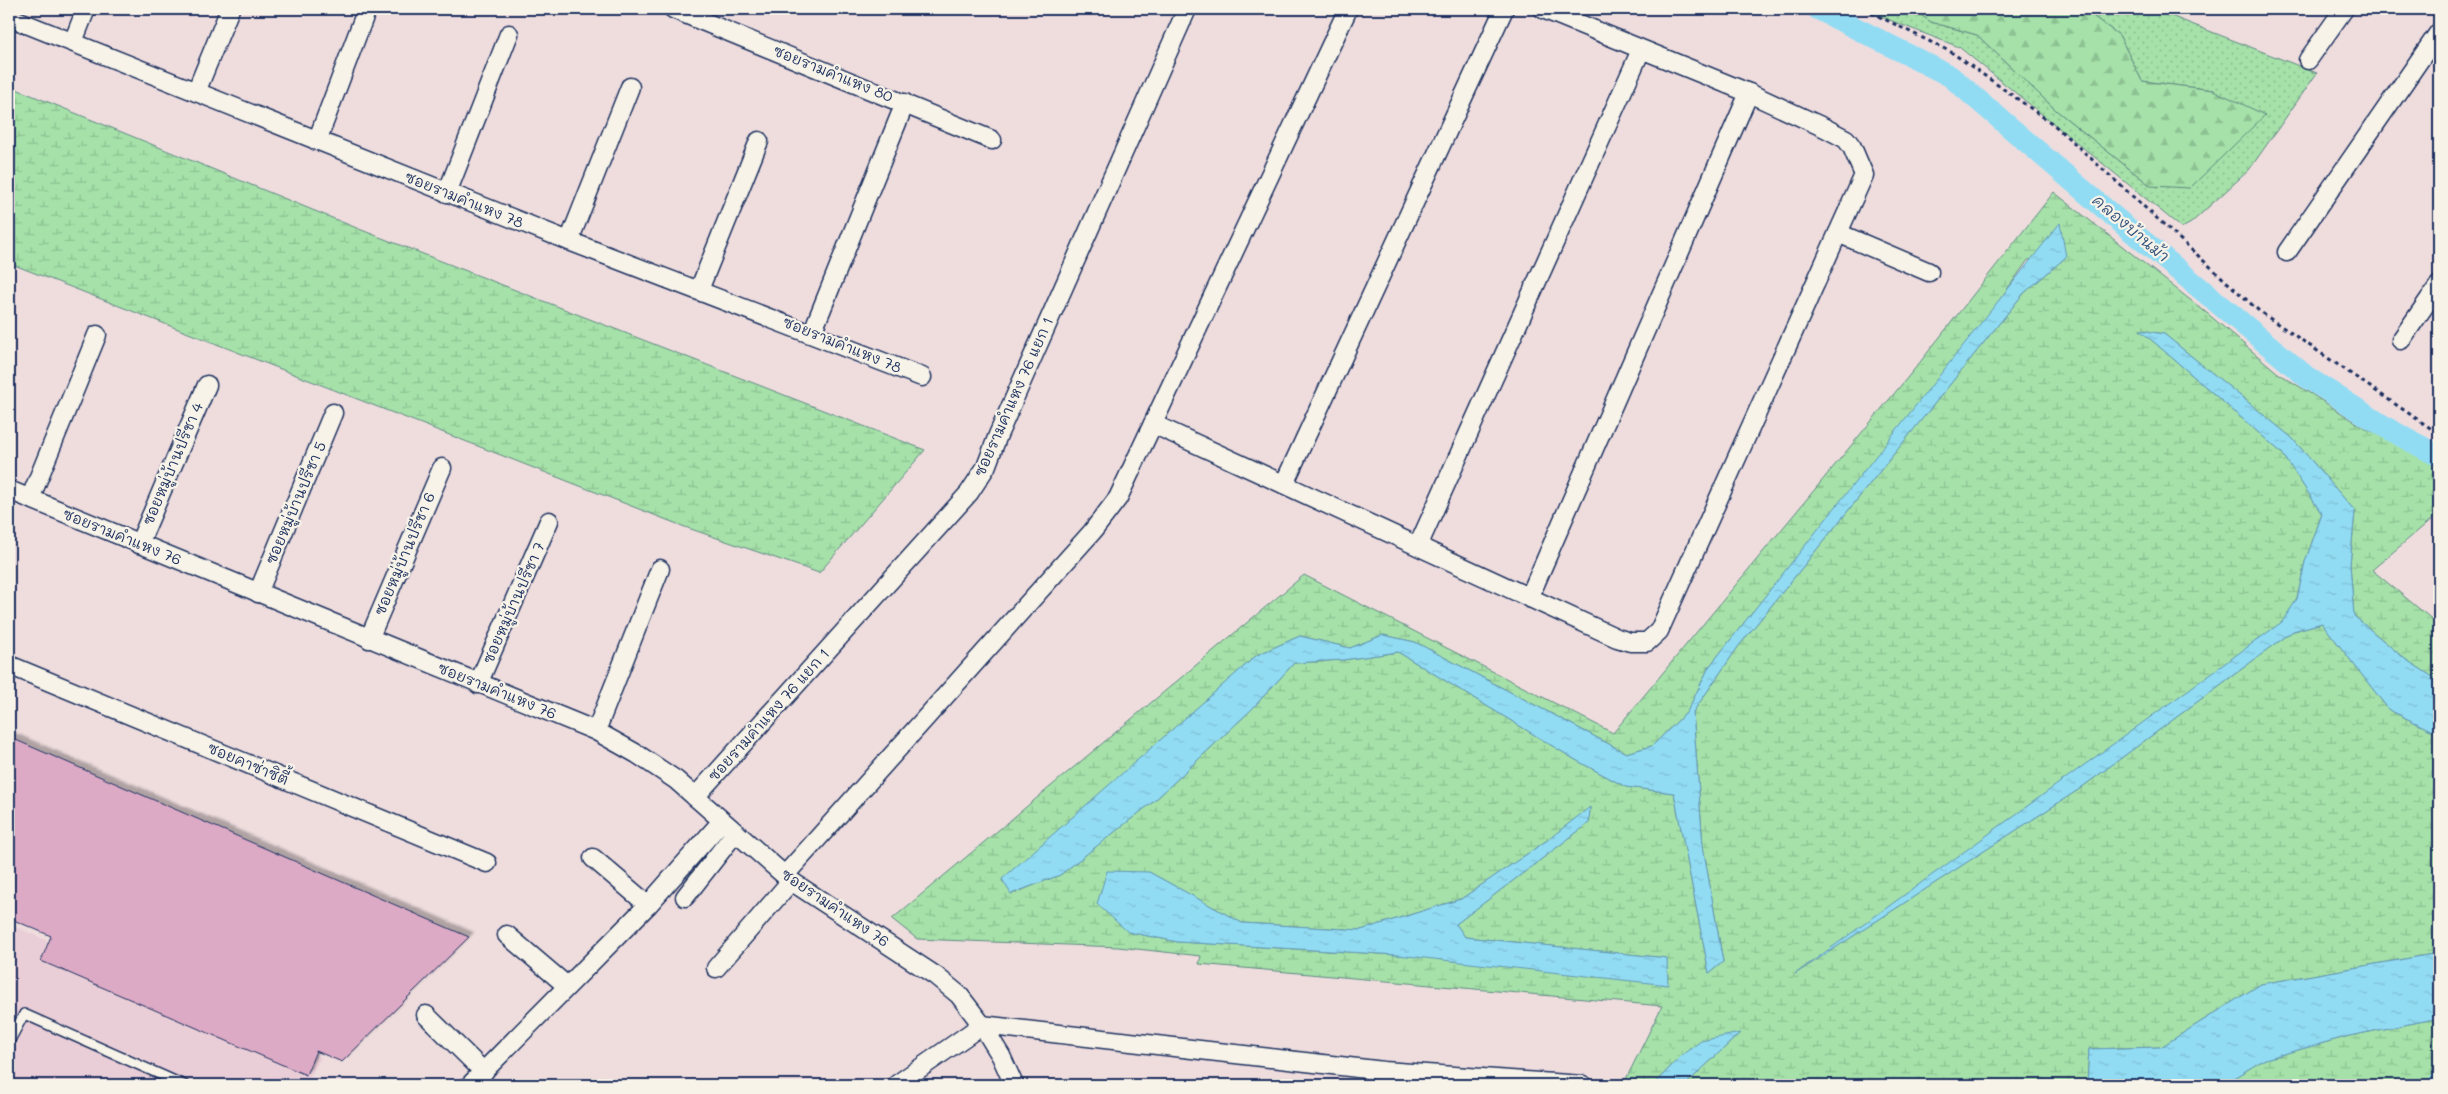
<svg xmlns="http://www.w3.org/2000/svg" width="2448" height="1094" font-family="Mali,'Playpen Sans Thai',sans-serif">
  <defs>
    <pattern id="grass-dots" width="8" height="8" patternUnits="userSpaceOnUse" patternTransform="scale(1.25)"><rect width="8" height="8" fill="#a5e1a8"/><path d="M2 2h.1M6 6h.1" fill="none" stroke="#8dc193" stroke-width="1.8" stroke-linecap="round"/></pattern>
    <pattern id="forest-firs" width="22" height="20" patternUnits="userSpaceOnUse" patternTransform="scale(1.25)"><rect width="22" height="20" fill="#a5e1a8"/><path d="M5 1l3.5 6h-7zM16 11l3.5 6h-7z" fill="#8dc193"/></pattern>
    <pattern id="wetland-marsh" width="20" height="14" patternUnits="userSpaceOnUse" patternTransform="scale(1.25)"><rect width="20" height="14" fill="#a5e1a8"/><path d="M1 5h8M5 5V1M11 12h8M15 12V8" fill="none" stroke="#8dc193"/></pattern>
    <pattern id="water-ripples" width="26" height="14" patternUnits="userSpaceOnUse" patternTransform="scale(1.25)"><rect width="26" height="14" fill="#92dcf3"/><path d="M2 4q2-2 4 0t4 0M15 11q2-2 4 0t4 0" fill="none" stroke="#7dbdd3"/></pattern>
    <filter id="shadow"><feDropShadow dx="4.5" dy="-4.5" stdDeviation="1" flood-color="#0004"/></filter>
  </defs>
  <rect width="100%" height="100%" fill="#efddde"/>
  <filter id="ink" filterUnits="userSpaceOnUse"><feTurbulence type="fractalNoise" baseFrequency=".02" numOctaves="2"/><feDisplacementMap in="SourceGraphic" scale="10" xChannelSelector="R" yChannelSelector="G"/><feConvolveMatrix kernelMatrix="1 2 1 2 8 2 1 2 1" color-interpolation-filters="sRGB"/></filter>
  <g filter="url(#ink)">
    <polygon fill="#eaced7" points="9,924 321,1058 305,1085 9,1085"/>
    <polygon fill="url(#grass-dots)" stroke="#608883" points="1861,9 1912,9 1931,22 1977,35 2057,111 2151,186 2213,90 2142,81 2119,35 2083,9 2153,9 2317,73 2249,170 2191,223 2182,228 1959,47"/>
    <polygon fill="url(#forest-firs)" stroke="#608883" points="1912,9 2083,9 2119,35 2142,81 2213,90 2265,115 2190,188 2151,186 2057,111 1977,35 1931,22"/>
    <g fill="url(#wetland-marsh)" stroke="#608883" fill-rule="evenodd">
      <polygon points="9,86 359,229 925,450 819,573 685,527 9,263"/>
      <path d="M2054 192 2208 314 2278 373 2362 426 2439 467V513L2372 570 2439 625V681L2405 659 2354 616 2350 564 2355 511 2291 437 2164 334 2140 330 2282 453 2322 514 2305 562 2297 599 2283 622 1807 966 2078 790 2293 631 2322 623 2389 710 2439 734V953L2261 984 2161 1047 2089 1049 2087 1085H1685L1739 1034 1682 1055 1653 1085H1623L1662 1006 1199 964 1201 956 1118 947 917 939 892 919 1304 575 1613 733 1917 366ZM2066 257 2023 294 1738 647 1693 712 1703 846 1723 962 1709 973 1674 793 1626 787 1574 759 1398 652 1343 660 1294 663 1251 710 1154 801 1060 875 1012 894 1002 880 1257 655 1300 636 1350 648 1383 635 1415 642 1626 753 1652 746 1687 712 1709 667 1989 315 2028 260ZM1590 808 1589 823 1456 924 1465 937 1666 958 1398 955 1178 942 1128 932 1149 872 1242 923 1361 930 1461 899 1549 839Z"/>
      <polygon points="2439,1018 2439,1075 2421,1085 2222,1085 2265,1059 2349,1036"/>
    </g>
    <g fill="url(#water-ripples)" stroke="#6297b7">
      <polygon points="2060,223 2066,257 2023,294 1738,647 1693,712 1703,846 1723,962 1709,973 1674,793 1626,787 1574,759 1398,652 1343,660 1294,663 1251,710 1154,801 1060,875 1011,894 1002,879 1257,655 1300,636 1350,648 1383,635 1415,642 1626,753 1652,746 1687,712 1709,667"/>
      <polygon points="2140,330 2164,334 2291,437 2355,511 2350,564 2354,616 2405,659 2439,681 2439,734 2389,710 2322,623 2293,631 2078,790 1795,974 2282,622 2297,599 2305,562 2322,514 2282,453"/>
      <polygon points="1590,807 1589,823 1456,924 1465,937 1667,958 1668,985 1398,955 1178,942 1128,932 1097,904 1107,871 1149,872 1242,923 1361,930 1461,899 1549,839"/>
      <polygon points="2439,953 2439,1018 2349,1036 2265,1059 2222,1085 2087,1085 2089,1049 2161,1047 2261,984"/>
      <polygon points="1740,1033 1685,1085 1653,1085 1682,1055 1701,1041"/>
    </g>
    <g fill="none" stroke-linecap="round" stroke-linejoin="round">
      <g stroke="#92dcf3" stroke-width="22">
        <polyline points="1818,9 1950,76 2118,220 2308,378 2390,430 2439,456"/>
        <polyline points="2438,1085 2439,1084"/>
      </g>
    </g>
    <polygon fill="#ddaac6" stroke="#1b2f5e" filter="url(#shadow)" points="9,737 469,937 342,1062 316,1051 306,1075 41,961 51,936 9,918"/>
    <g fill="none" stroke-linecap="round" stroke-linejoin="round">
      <g stroke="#1b2f5e" stroke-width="12">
        <polyline id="service" points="9,1042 24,1014 184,1085"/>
      </g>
      <g stroke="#1b2f5e" stroke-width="21">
        <g id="minor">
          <polyline points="673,9 992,140"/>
          <polyline points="9,17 569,241 922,377"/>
          <polyline points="73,42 86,9"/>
          <polyline points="2308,60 2344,9"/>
          <polyline points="196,92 230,9"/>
          <polyline points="317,141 367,9"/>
          <polyline points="447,193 509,34"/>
          <polyline points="1838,233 1929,272"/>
          <polyline points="569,241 630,87"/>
          <polyline points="2287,252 2439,32"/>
          <polyline points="699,290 759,141"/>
          <polyline points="812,333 905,103"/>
          <polyline points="2401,340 2439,285"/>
          <polyline points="1153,424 1617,638 1630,642 1647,642 1659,631 1864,175 1852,147 1846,139 1825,128 1749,93 1543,9"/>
          <polyline points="1284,484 1504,9"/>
          <polyline points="9,490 596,731 637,754 676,780 791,881 936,976 959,995 982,1025 1001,1056 1014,1085"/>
          <polyline points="30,499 97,335"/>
          <polyline points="139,544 207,385"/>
          <polyline points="1418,546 1641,50"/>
          <polyline points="258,593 333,413"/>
          <polyline points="1529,598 1749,93"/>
          <polyline points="369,639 442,468"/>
          <polyline points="9,665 487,863"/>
          <polyline points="478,684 549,521"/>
          <polyline points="596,731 660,569"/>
          <polyline points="695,797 969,493 986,467 998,435 1187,9"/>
          <polyline points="593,858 648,905"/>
          <polyline points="785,875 1092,532 1118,498 1348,9"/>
          <polyline points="685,897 735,833"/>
          <polyline points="507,935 567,986"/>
          <polyline points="716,968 791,881"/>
          <polyline points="426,1015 484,1072"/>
          <polyline points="470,1085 648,905 722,821"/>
          <polyline points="896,1085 982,1025 1384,1071 1583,1085"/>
        </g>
      </g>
      <polyline stroke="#1b2f5e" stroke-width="3" stroke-dasharray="4 4" stroke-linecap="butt" points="1864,9 1951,52 2053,124 2259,311 2439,434"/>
      <use href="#service" stroke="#f7f3e8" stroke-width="9"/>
      <use href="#minor" stroke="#f7f3e8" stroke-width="18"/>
    </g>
  </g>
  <g text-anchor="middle" stroke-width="4.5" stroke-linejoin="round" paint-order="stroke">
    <g font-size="15" fill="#1b2f5e" stroke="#f7f3e8">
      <text transform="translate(833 74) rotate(22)" y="5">ซอยรามคำแหง 80</text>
      <text transform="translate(464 200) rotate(22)" y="5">ซอยรามคำแหง 78</text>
      <text transform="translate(842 345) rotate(22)" y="5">ซอยรามคำแหง 78</text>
      <text transform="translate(1014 397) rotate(-66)" y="5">ซอยรามคำแหง 76 แยก 1</text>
      <text transform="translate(173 464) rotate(-67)" y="5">ซอยหมู่บ้านปรีชา 4</text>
      <text transform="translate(296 503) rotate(-67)" y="5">ซอยหมู่บ้านปรีชา 5</text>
      <text transform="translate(122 537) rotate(22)" y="5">ซอยรามคำแหง 76</text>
      <text transform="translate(405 554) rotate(-67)" y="5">ซอยหมู่บ้านปรีชา 6</text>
      <text transform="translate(514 603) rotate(-66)" y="5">ซอยหมู่บ้านปรีชา 7</text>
      <text transform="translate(497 691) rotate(22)" y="5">ซอยรามคำแหง 76</text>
      <text transform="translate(769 715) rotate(-48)" y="5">ซอยรามคำแหง 76 แยก 1</text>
      <text transform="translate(248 764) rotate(23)" y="5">ซอยคาซ่าซิตี้</text>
      <text transform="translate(835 908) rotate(34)" y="5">ซอยรามคำแหง 76</text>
    </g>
    <g font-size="16" font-style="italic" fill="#33527c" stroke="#f7f3e8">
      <text transform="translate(2131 228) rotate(40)" y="6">คลองบ้านม้า</text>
    </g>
  </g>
  <rect width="2448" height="1094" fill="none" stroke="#f7f3e8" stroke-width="30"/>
  <rect x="15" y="15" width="2418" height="1064" fill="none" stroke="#1b2f5e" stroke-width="2" filter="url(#ink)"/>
</svg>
